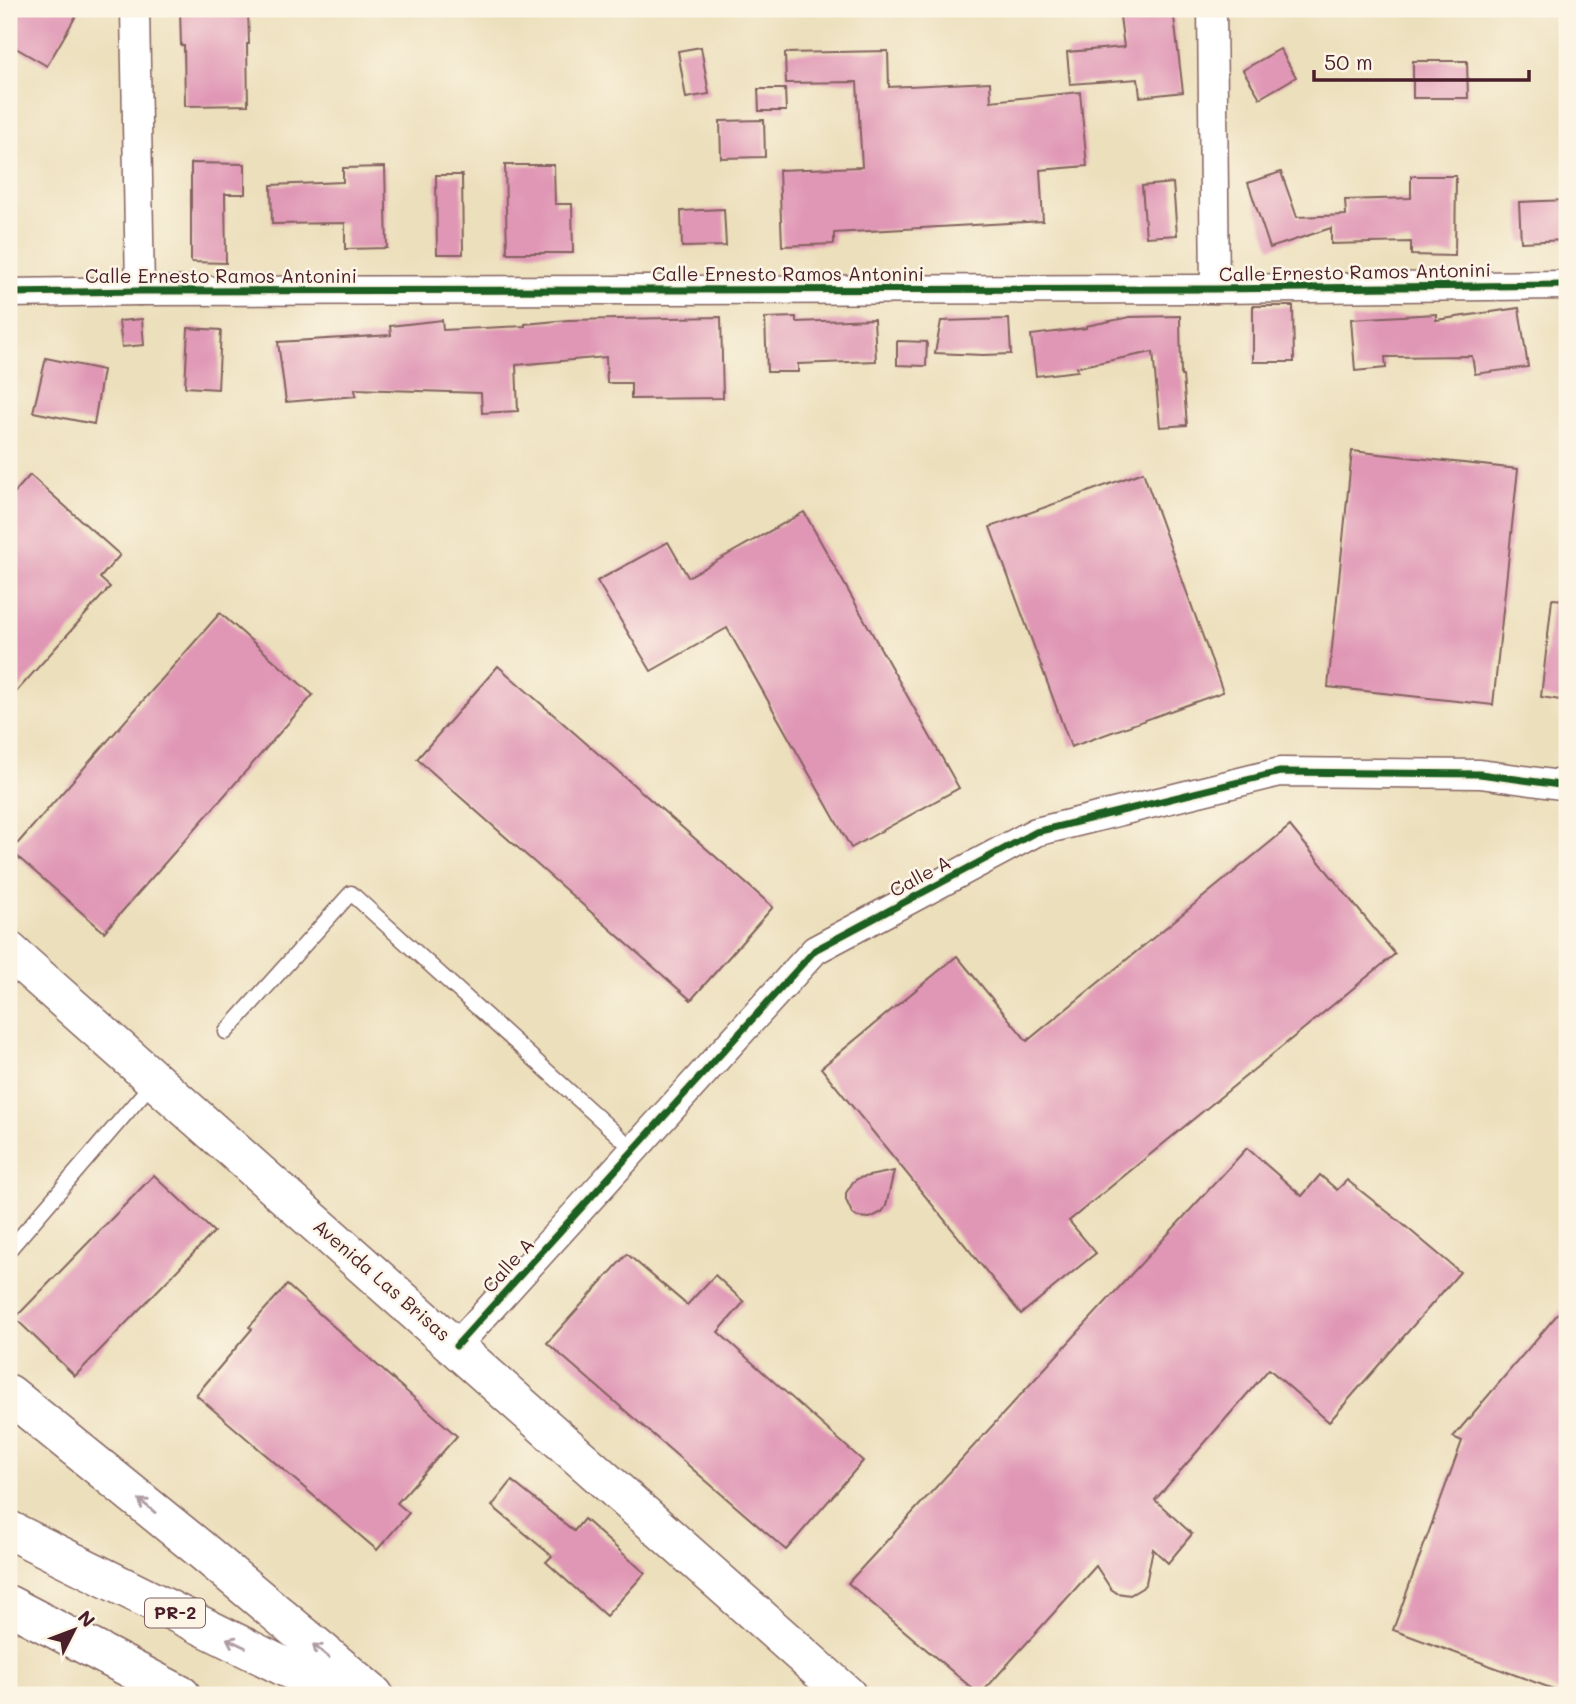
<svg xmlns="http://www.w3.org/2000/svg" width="1576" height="1704" font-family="Mali,sans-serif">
  <rect width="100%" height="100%" fill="#fcf5e5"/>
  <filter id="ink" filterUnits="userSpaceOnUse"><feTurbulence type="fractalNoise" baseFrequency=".0143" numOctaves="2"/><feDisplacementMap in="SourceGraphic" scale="14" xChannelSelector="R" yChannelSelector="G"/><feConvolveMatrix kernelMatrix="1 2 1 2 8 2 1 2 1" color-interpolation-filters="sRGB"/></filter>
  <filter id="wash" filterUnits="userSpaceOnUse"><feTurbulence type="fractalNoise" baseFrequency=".00686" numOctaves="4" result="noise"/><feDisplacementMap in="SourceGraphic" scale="28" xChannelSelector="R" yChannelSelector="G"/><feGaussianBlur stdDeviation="1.57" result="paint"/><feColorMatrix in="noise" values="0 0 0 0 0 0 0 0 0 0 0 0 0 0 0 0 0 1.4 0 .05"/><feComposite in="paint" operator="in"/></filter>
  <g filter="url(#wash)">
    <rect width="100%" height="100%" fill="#ecdfbc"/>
    <g id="blocks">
      <g fill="#e097b5">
        <polygon points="9,9 80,9 47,66 9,44"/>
        <polygon points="180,9 248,9 249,44 247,44 248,105 185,106 184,46 181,46"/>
        <polygon points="1119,9 1173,9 1183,92 1140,97 1138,79 1070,84 1067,52 1124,47"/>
        <polygon points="701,47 709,94 686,98 678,51"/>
        <polygon points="1280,49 1296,77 1260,98 1243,70"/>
        <polygon points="888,51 889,87 990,82 991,101 1080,92 1087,166 1040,170 1043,221 834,233 834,244 782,246 779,170 862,167 857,82 786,83 785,53"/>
        <polygon points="1413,61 1467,61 1468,98 1413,98"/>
        <polygon points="758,89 785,89 786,111 759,111"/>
        <polygon points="764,120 765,157 721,158 720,121"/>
        <polygon points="191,163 245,164 245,194 225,194 226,263 191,262"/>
        <polygon points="505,165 554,165 555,204 572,204 573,253 507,253"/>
        <polygon points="385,167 387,248 345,249 345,223 272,224 271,185 343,182 343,168"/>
        <polygon points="1281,172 1297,217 1346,215 1345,200 1411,198 1411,176 1456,176 1455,256 1411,255 1411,242 1331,244 1331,228 1270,248 1248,183"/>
        <polygon points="436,175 462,175 463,254 437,254"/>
        <polygon points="1173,183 1177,235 1146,237 1142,186"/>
        <polygon points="1567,200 1567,240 1521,242 1519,202"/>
        <polygon points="724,209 726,246 682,247 681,211"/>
        <polygon points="1253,306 1293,306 1294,362 1253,362"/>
        <polygon points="1519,308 1528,367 1475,374 1472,356 1385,357 1386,368 1355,371 1351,319 1436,314 1436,320"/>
        <polygon points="1180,316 1181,376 1183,376 1187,425 1160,427 1153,352 1077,367 1078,371 1036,376 1031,335 1086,328 1086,326 1130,317"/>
        <polygon points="721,317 723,398 631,399 631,383 607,383 606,357 516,365 518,411 482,413 481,393 355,389 356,396 286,402 278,342 391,335 390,326 442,320 443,330 525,326 525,324 568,320"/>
        <polygon points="796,317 796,322 874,319 876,361 798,364 798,372 767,372 765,318"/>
        <polygon points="142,319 144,345 122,347 119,321"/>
        <polygon points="1009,319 1011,354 983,355 935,353 941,321"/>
        <polygon points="188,328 221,330 218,389 185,387"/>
        <polygon points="897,341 927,342 926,366 897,365"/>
        <polygon points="46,358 103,370 94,424 33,412"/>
        <polygon points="1352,451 1518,469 1493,705 1328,687"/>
        <polygon points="1143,472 1223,692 1071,747 990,527"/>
        <polygon points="30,475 120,555 100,578 110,587 9,700 9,499"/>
        <polygon points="804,512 959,788 851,848 727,628 651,671 597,581 668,542 688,577"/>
        <polygon points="1552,599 1567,600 1567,701 1541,697"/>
        <polygon points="220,613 313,695 104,932 11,851"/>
        <polygon points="498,666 773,907 691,1000 417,759"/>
        <polygon points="1290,826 1395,954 1069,1221 1096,1253 1021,1314 821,1068 957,956 1027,1041"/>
        <polygon points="1247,1148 1302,1196 1320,1175 1337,1190 1347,1180 1399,1221 1460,1272 1329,1422 1269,1369 1155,1500 1192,1534 1168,1563 1153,1549 1146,1583 1142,1588 1130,1595 1117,1593 1111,1589 1096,1566 980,1695 848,1583"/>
        <polygon points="894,1171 886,1206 882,1212 870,1218 857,1217 852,1213 846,1200 846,1193 853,1182 859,1178"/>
        <polygon points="154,1175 214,1232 75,1376 15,1318"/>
        <polygon points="627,1254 687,1305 715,1275 744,1302 718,1332 863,1461 786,1550 547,1343"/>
        <polygon points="287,1285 457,1436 397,1503 409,1513 377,1550 196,1395 252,1329 249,1327"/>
        <polygon points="1567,1303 1567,1694 1393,1630 1462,1441 1453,1437"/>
        <polygon points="512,1481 574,1531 584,1519 645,1573 606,1616 546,1562 552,1556 492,1506"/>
      </g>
    </g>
  </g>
  <g filter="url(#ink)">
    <use href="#blocks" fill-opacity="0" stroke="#83625e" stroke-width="2"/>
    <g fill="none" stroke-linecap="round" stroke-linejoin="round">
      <g stroke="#83625e" stroke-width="17">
        <g id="lane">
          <polyline points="226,1032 351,893 634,1150"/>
          <polyline points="9,1250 154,1081"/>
        </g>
      </g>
      <g stroke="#83625e" stroke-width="31">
        <g id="street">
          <polyline points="135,9 140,291"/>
          <polyline points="1212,9 1215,289"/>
          <polyline points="9,293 140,291 1215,289 1567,285"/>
          <polyline points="456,1346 815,950 1036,832 1280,772 1480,774 1567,786"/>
        </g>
      </g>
      <g stroke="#83625e" stroke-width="41">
        <polyline id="secondary" points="9,951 847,1695"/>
      </g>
      <g stroke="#83625e" stroke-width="41">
        <g id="highway">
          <polyline points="9,1394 200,1549 374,1695"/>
          <polyline points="9,1530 341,1695"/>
          <polyline points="9,1605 181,1695"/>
        </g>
      </g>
      <use href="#lane" stroke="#fff" stroke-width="14"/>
      <use href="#street" stroke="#fff" stroke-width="28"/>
      <use href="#secondary" stroke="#fff" stroke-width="38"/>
      <use href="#highway" stroke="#fff" stroke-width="38"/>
      <g stroke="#fcf5e5" stroke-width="11">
        <g id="cycleway">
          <polyline points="9,293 140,291 1215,289 1567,285"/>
          <polyline points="456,1346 815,950 1036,832 1280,772 1480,774 1567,786"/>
        </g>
      </g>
      <use href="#cycleway" stroke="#1b5e20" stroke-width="7"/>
    </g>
    <defs><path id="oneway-shaft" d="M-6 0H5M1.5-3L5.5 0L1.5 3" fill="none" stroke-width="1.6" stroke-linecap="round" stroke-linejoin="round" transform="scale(1.75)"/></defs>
    <g stroke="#ae9aa0">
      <use href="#oneway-shaft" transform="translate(147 1506) rotate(-141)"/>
      <use href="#oneway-shaft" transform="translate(236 1643) rotate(-154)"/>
      <use href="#oneway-shaft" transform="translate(321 1651) rotate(-140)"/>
    </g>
  </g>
  <g text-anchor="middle" stroke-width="5" stroke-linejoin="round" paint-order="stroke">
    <rect fill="#fcf5e5" stroke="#7f5f63" stroke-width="2" x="145" y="1598.5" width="60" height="29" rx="5"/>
    <g font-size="18" font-weight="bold" fill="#4a1f2b">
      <text x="175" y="1619">PR-2</text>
    </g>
    <g font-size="19" fill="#4a1f2b" stroke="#fcf5e5">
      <text transform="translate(1355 272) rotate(-1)" y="7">Calle Ernesto Ramos Antonini</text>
      <text x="788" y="281">Calle Ernesto Ramos Antonini</text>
      <text x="221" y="283">Calle Ernesto Ramos Antonini</text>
      <text transform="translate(920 876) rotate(-28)" y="7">Calle A</text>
      <text transform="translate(508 1265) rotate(-48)" y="7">Calle A</text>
      <text transform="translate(382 1280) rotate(41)" y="7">Avenida Las Brisas</text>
    </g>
  </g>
  <rect width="1576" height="1704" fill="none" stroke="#fcf5e5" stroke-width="35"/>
  <g transform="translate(74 1630) rotate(48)" stroke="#fcf5e5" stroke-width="5" paint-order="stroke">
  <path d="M0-5L12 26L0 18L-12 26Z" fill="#4a1f2b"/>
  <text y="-10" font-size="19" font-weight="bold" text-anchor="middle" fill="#4a1f2b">N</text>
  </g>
  <path d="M1314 70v10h215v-10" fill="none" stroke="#4a1f2b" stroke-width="3.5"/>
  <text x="1324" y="70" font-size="21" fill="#4a1f2b" stroke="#fcf5e5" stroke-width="5" paint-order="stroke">50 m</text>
</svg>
